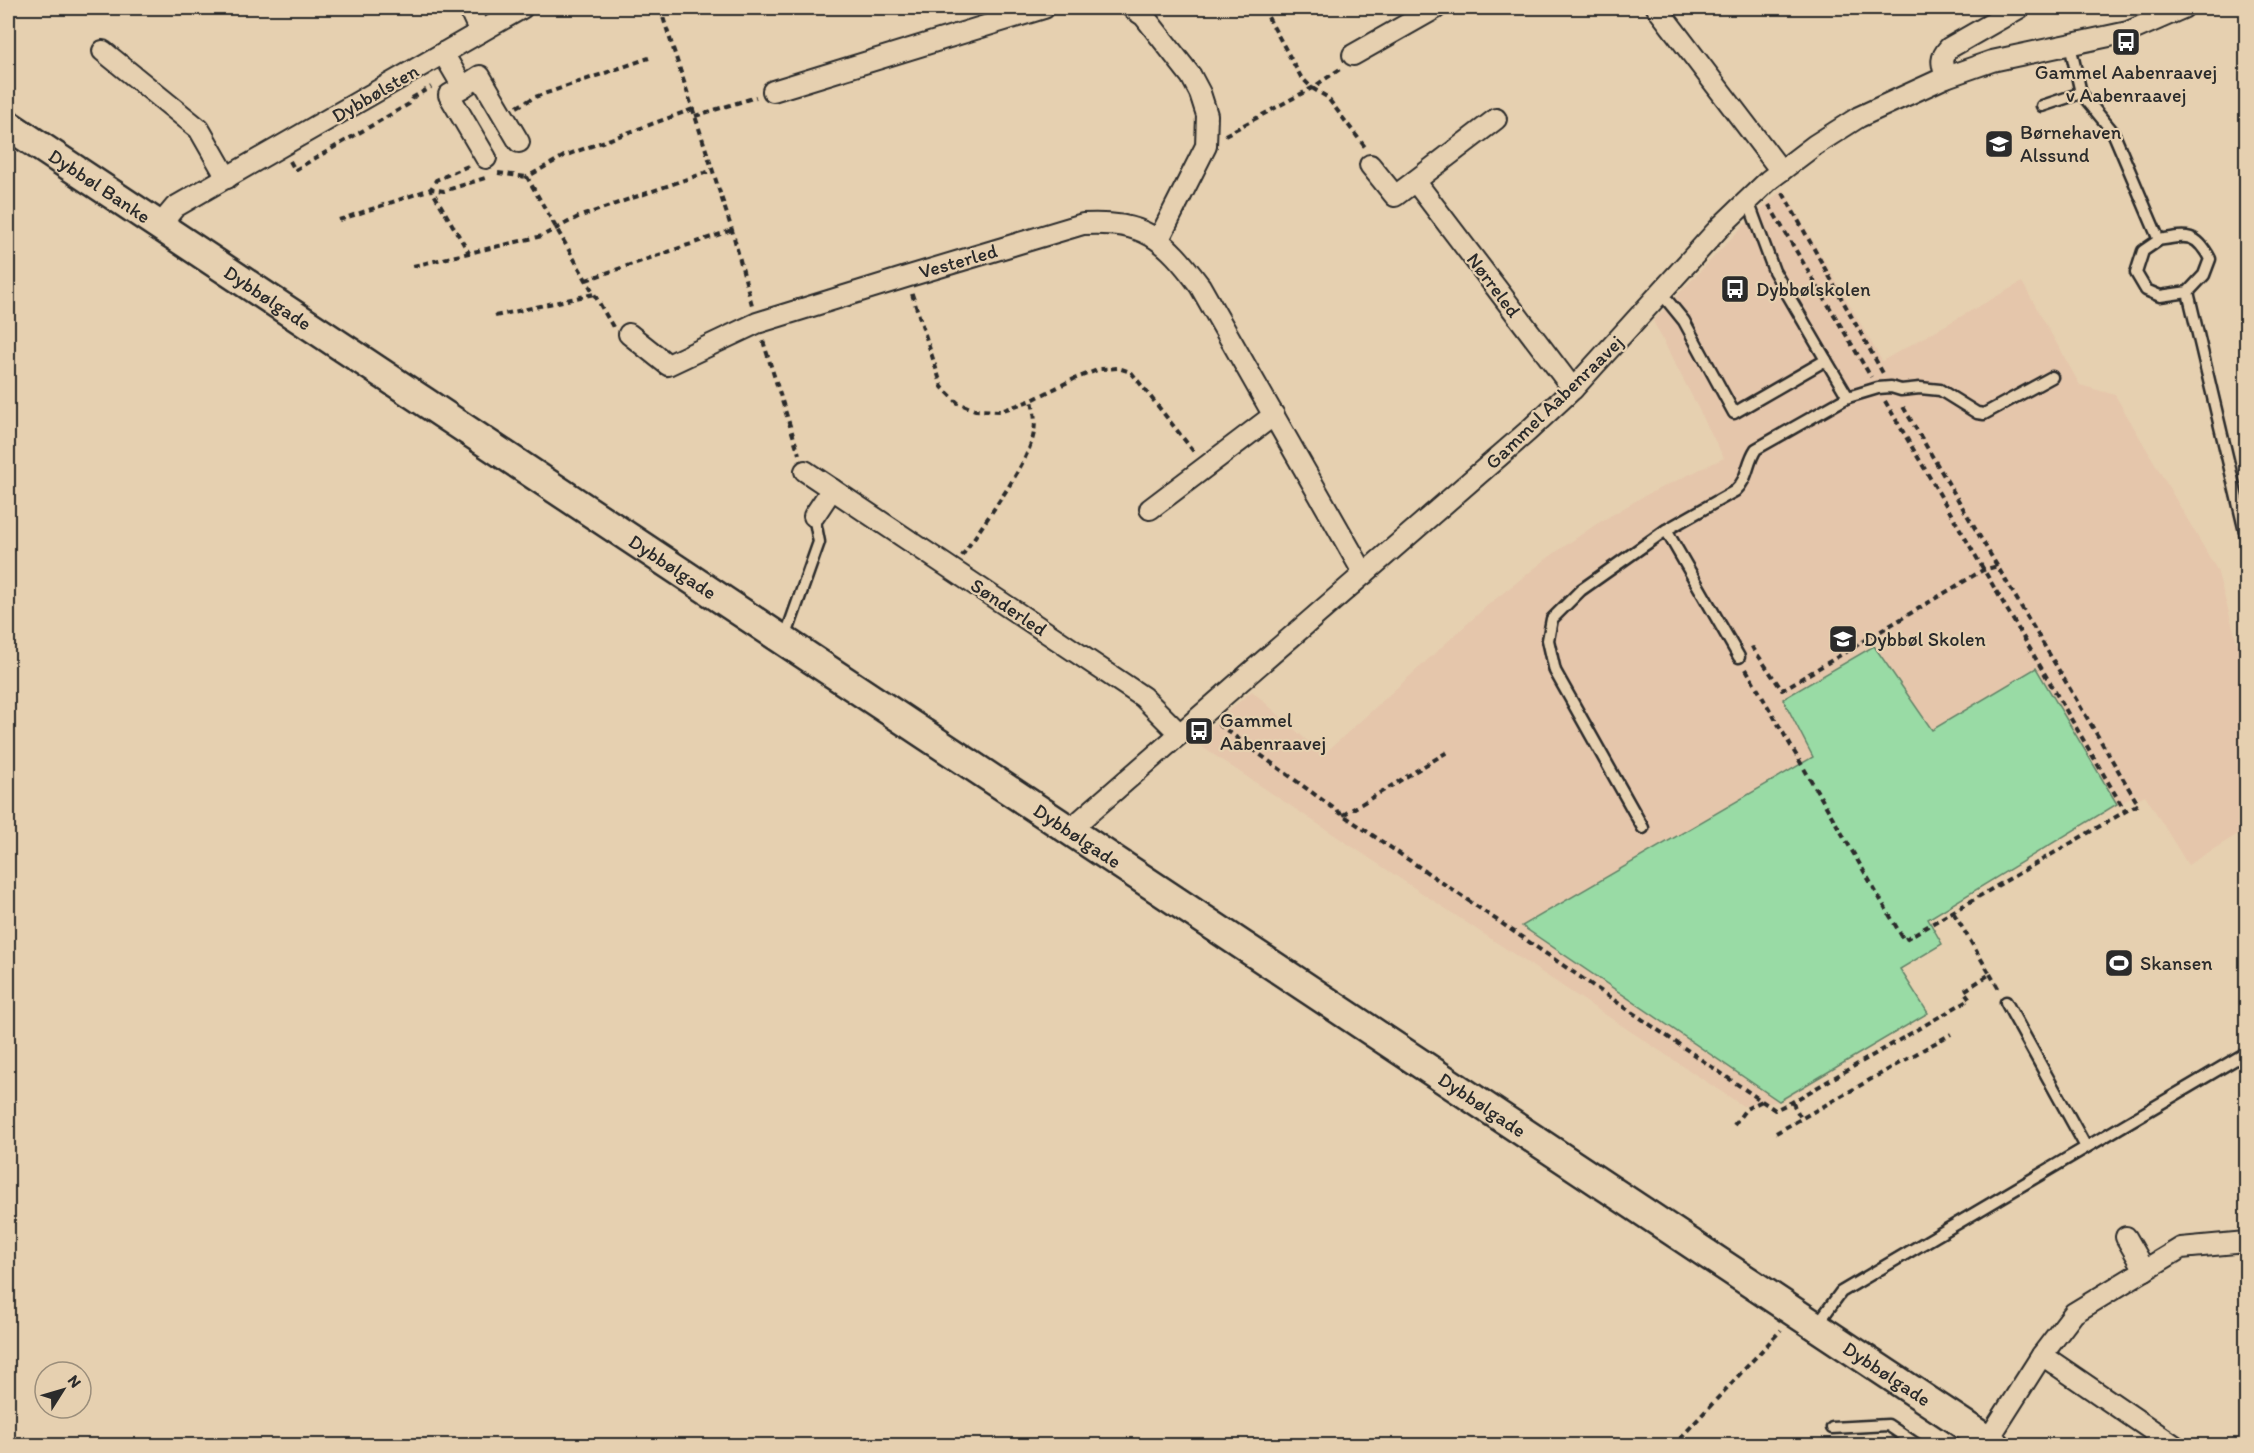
<svg xmlns="http://www.w3.org/2000/svg" width="2254" height="1453" font-family="Itim,sans-serif">
  <rect width="100%" height="100%" fill="#e6d0b0"/>
  <filter id="ink" filterUnits="userSpaceOnUse"><feTurbulence type="fractalNoise" baseFrequency=".0167" numOctaves="2"/><feDisplacementMap in="SourceGraphic" scale="12" xChannelSelector="R" yChannelSelector="G"/><feConvolveMatrix kernelMatrix="1 2 1 2 8 2 1 2 1" color-interpolation-filters="sRGB"/></filter>
  <g filter="url(#ink)">
    <polygon fill="#e5c6ab" points="1783,189 1882,361 2022,282 2080,385 2115,395 2217,570 2246,674 2246,829 2188,865 2145,795 2139,798 2136,794 1928,919 1942,944 1900,969 1928,1013 1783,1101 1743,1106 1193,741 1252,691 1323,755 1489,604 1549,557 1595,525 1644,496 1724,458 1653,321 1743,226"/>
    <polygon fill="#99dba5" stroke="#628368" stroke-width="1.5" points="1874,646 1932,730 2036,668 2117,804 1928,919 1942,944 1900,969 1928,1013 1779,1101 1522,926 1813,757 1783,699"/>
    <g fill="none" stroke-linecap="round" stroke-linejoin="round">
      <g stroke="#2b2b2b" stroke-width="15">
        <g id="lane">
          <path d="M2070 45 2081 93 2113 132 2159 240 2143 251 2136 273 2146 290 2160 296 2188 292 2204 275 2210 259C2196 232 2186 235 2159 240"/>
          <polyline points="2042,106 2081,93"/>
          <polyline points="2188,292 2246,536"/>
          <polyline points="1662,294 1684,321 1734,413 1826,360 1774,271 1748,201"/>
          <polyline points="1826,360 1848,397 1878,388 1891,387 1901,390 1920,388 1940,390 1977,413 1984,414 2052,377"/>
          <polyline points="1666,530 1739,657"/>
          <polyline points="785,638 819,542 814,516"/>
          <path d="M1643 828 1555 671 1548 640 1552 619 1581 590 1666 530 1735 491C1749 478 1746 464 1756 449L1848 397"/>
          <polyline points="2006,1002 2086,1147"/>
          <polyline points="1816,1326 1841,1292 2246,1053"/>
          <polyline points="1832,1428 1888,1425 1919,1446"/>
        </g>
      </g>
      <g stroke="#2b2b2b" stroke-width="24">
        <g id="street">
          <polyline points="469,8 480,32"/>
          <polyline points="1132,8 1144,16 1191,76 1200,93 1207,115 1206,146 1159,239"/>
          <polyline points="1657,8 1781,171"/>
          <polyline points="103,51 199,129 227,178"/>
          <polyline points="443,53 463,87 449,95 486,158"/>
          <polyline points="1353,55 1436,8"/>
          <path d="M1946 77C1942 64 1939 59 1949 48L2019 8"/>
          <polyline points="463,87 480,76 519,142"/>
          <polyline points="773,91 1044,8"/>
          <polyline points="1370,165 1395,196 1415,181 1573,389"/>
          <polyline points="1415,181 1496,119"/>
          <polyline points="160,225 175,207 522,8"/>
          <path d="M629 334 668 365 757 323 906 277 1083 224C1145 221 1164 238 1200 286L1364 574"/>
          <polyline points="805,471 1143,697 1180,734"/>
          <polyline points="1150,509 1274,415"/>
          <polyline points="814,516 832,489"/>
          <polyline points="1070,832 1082,819 1527,432 1573,389 1721,226 1769,180 1815,145 1859,117 1946,77 1992,61 2128,32 2183,8"/>
          <polyline points="2126,1237 2145,1270"/>
          <polyline points="2042,1355 2175,1446"/>
          <polyline points="1988,1440 2042,1355 2074,1313 2181,1248 2246,1242"/>
        </g>
      </g>
      <g stroke="#2b2b2b" stroke-width="33">
        <g id="secondary">
          <path id="s1" d="M8 125 1996 1446"/>
        </g>
      </g>
      <g stroke="#2b2b2b" stroke-width="4" stroke-dasharray="6 4.5" stroke-linecap="butt">
        <polyline points="660,8 732,230 752,305"/>
        <polyline points="1263,8 1301,77 1312,88 1327,97 1365,147"/>
        <polyline points="412,98 431,87"/>
        <polyline points="517,107 535,97 649,58"/>
        <polyline points="695,116 756,97"/>
        <polyline points="1225,135 1312,88 1340,69"/>
        <polyline points="290,161 295,170 409,104 412,98"/>
        <polyline points="468,166 436,180 431,189 469,253"/>
        <polyline points="498,173 527,177"/>
        <polyline points="1783,193 1884,375"/>
        <polyline points="1769,205 1871,377"/>
        <polyline points="339,220 431,189 444,191 485,178"/>
        <polyline points="413,266 542,236 578,217 713,170"/>
        <polyline points="586,280 732,230"/>
        <polyline points="912,294 942,387 958,403 975,410 1001,411 1032,400 1074,379 1100,369 1118,368 1131,372 1194,452"/>
        <polyline points="495,316 594,294"/>
        <polyline points="613,327 527,177 564,156 693,109"/>
        <polyline points="763,341 799,454"/>
        <polyline points="1885,401 2125,811"/>
        <path d="M962 556C981 526 1029 465 1034 432 1036 421 1034 411 1032 400"/>
        <polyline points="1751,649 1753,648 1782,690 1983,570 1998,566"/>
        <polyline points="1746,669 1904,940 2138,804 1902,405"/>
        <polyline points="1218,724 1343,815 1775,1110 1792,1102 1970,999 1964,991 1990,974 1953,912"/>
        <polyline points="1343,815 1449,751"/>
        <polyline points="1990,974 2000,991"/>
        <polyline points="1792,1102 1801,1118"/>
        <polyline points="1734,1125 1746,1109 1762,1101"/>
        <polyline points="1776,1133 1951,1034"/>
        <polyline points="1673,1446 1781,1330"/>
      </g>
      <use href="#lane" stroke="#e6d0b0" stroke-width="10"/>
      <use href="#street" stroke="#e6d0b0" stroke-width="20"/>
      <use href="#secondary" stroke="#e6d0b0" stroke-width="28"/>
    </g>
  </g>
  <defs>
    <g id="bus-square" transform="scale(1.5)"><rect x="-9" y="-9" width="18" height="18" rx="4" fill="#2b2b2b" stroke="#e6d0b0"/><path d="M-5-6H5V4H4V6H2V4H-2V6H-4V4H-5ZM-3.5-4V0h7V-4ZM-3.5 1.2v1.5H-2V1.2ZM2 1.2v1.5H3.5V1.2Z" fill="#fff"/></g>
    <g id="school-square" transform="scale(1.5)"><rect x="-9" y="-9" width="18" height="18" rx="4" fill="#2b2b2b" stroke="#e6d0b0"/><path d="M0-5L7-2L0 1L-7-2ZM-4 1L0 2.5L4 1V4Q0 6-4 4Z" fill="#fff"/></g>
    <g id="stadium-square" transform="scale(1.5)"><rect x="-9" y="-9" width="18" height="18" rx="4" fill="#2b2b2b" stroke="#e6d0b0"/><path d="M0-5a6.5 5 0 1 0 0 10a6.5 5 0 1 0 0-10ZM-3.5-1.8h7v3.6h-7Z" fill="#fff"/></g>
  </defs>
  <g fill-rule="evenodd">
    <use href="#bus-square" x="2126" y="42"/>
    <use href="#school-square" x="1999" y="144"/>
    <use href="#bus-square" x="1735" y="289"/>
    <use href="#school-square" x="1843" y="639"/>
    <use href="#bus-square" x="1199" y="731"/>
    <use href="#stadium-square" x="2119" y="963"/>
  </g>
  <g text-anchor="middle" stroke-width="4.5" stroke-linejoin="round" paint-order="stroke">
    <g font-size="20" fill="#2b2b2b" stroke="#e6d0b0" text-anchor="start">
      <text x="2126" y="79" text-anchor="middle">Gammel Aabenraavej<tspan x="2126" dy="23">v Aabenraavej</tspan></text>
      <text x="2020" y="139">Børnehaven<tspan x="2020" dy="23">Alssund</tspan></text>
      <text x="1756" y="296">Dybbølskolen</text>
      <text x="1864" y="646">Dybbøl Skolen</text>
      <text x="1220" y="727">Gammel<tspan x="1220" dy="23">Aabenraavej</tspan></text>
      <text x="2140" y="970">Skansen</text>
    </g>
    <g font-size="20" fill="#2b2b2b" stroke="#e6d0b0">
      <text transform="translate(375 93) rotate(-30)" y="7">Dybbølsten</text>
      <text dy="7" stroke="none"><textPath href="#s1" startOffset="110">Dybbøl Banke</textPath></text>
      <text transform="translate(958 261) rotate(-16)" y="7">Vesterled</text>
      <text transform="translate(1494 285) rotate(53)" y="7">Nørreled</text>
      <text dy="7" stroke="none"><textPath href="#s1" startOffset="312">Dybbølgade</textPath></text>
      <text transform="translate(1554 402) rotate(-44)" y="7">Gammel Aabenraavej</text>
      <text dy="7" stroke="none"><textPath href="#s1" startOffset="798">Dybbølgade</textPath></text>
      <text transform="translate(1009 607) rotate(34)" y="7">Sønderled</text>
      <text dy="7" stroke="none"><textPath href="#s1" startOffset="1284">Dybbølgade</textPath></text>
      <text dy="7" stroke="none"><textPath href="#s1" startOffset="1770">Dybbølgade</textPath></text>
      <text dy="7" stroke="none"><textPath href="#s1" startOffset="2256">Dybbølgade</textPath></text>
    </g>
  </g>
  <rect width="2254" height="1453" fill="none" stroke="#e6d0b0" stroke-width="30"/>
  <rect x="15" y="15" width="2224" height="1423" fill="none" stroke="#2b2b2b" stroke-width="2" filter="url(#ink)"/>
  <g transform="translate(63 1390) rotate(53)"><circle r="28" fill="#e6d0b0" stroke="#9b8e7b" stroke-width="1.5"/>
  <path d="M0-4.5L10 22L0 15L-10 22Z" fill="#2b2b2b"/>
  <text y="-9" font-size="16" font-weight="bold" text-anchor="middle" fill="#2b2b2b">N</text>
  </g>
</svg>
